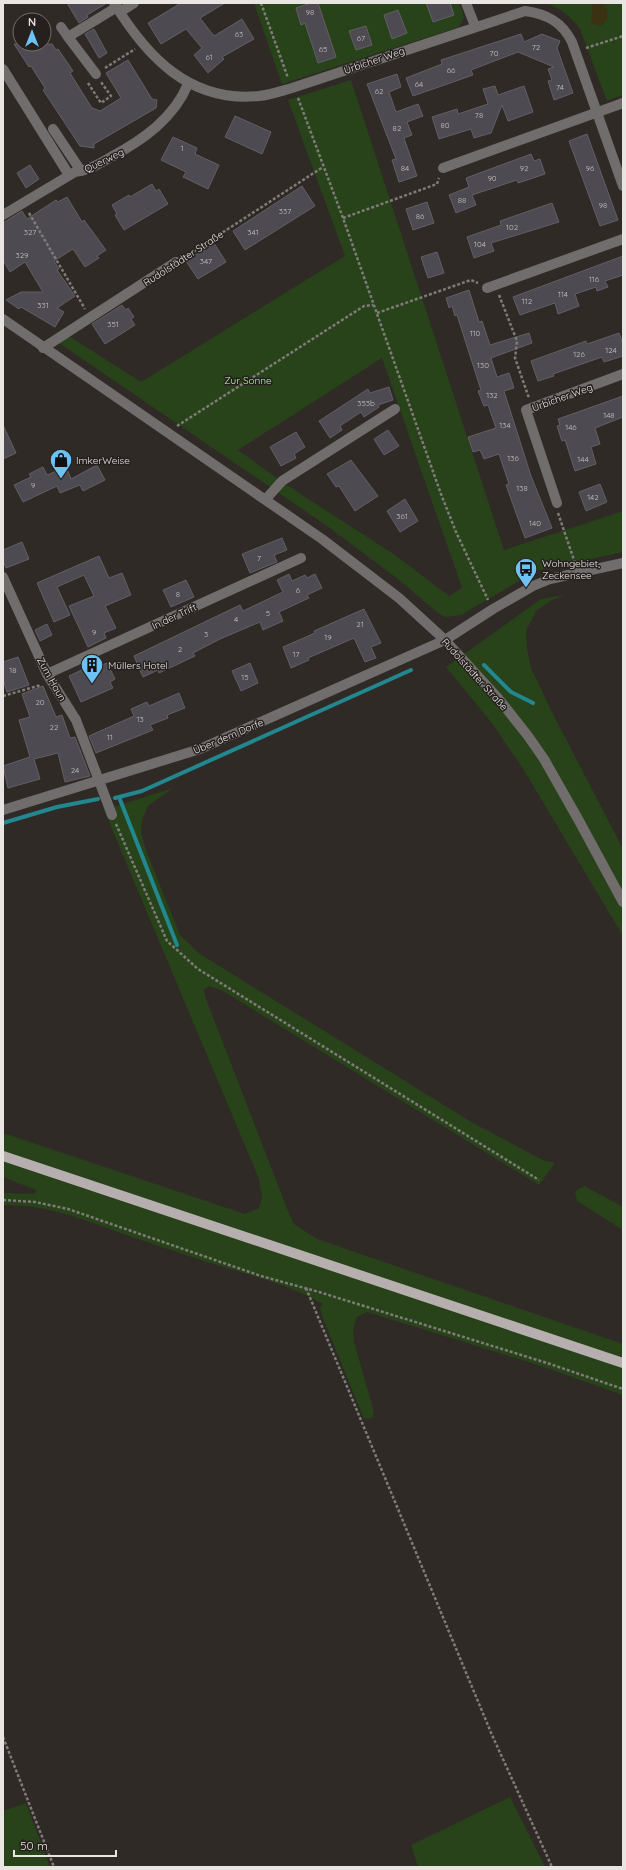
<svg xmlns="http://www.w3.org/2000/svg" width="626" height="1870" font-family="Quicksand,sans-serif">
  <rect width="100%" height="100%" fill="#2f2a26"/>
  <g fill="#28431a" fill-rule="evenodd">
    <polygon points="254,3 459,3 464,17 459,27 282,84"/>
    <path d="M546 3H623V95L607 101 580 29C572 17 560 8 546 3Z"/>
    <path d="M351 80 504 550 623 511V552L536 571 461 615 446 617 438 613 398 579 330 528 59 343 69 336 141 382 345 256 288 100ZM382 358 462 588 449 596 395 555 285 484 238 450Z"/>
    <polygon points="564,595 550,601 536,611 526,631 527,649 531,668 553,714 623,849 623,936 522,767 491,722 446,667 541,599"/>
    <path d="M173 788 148 806 142 820 141 833 147 853 180 935 200 954 473 1123 543 1160 555 1163 539 1185 223 991 209 986 204 990 206 999 288 1211 294 1224 317 1239 623 1344V1395L535 1364 367 1312 357 1317 353 1329 354 1342 374 1412 372 1418 364 1419 322 1316 320 1307 323 1304C284 1282 240 1273 198 1259 174 1251 150 1243 126 1235 85 1220 47 1204 3 1205V1193L35 1194 36 1190 3 1177V1133L245 1214 259 1208 262 1198 259 1179 104 810Z"/>
    <polygon points="585,1186 623,1207 623,1230 577,1201 575,1191"/>
    <polygon points="510,1797 545,1867 418,1867 411,1845"/>
    <polygon points="26,1803 50,1867 3,1867 3,1811"/>
  </g>
  <polygon fill="#3a3212" points="593,3 602,3 607,9 607,19 601,26 593,24 591,21"/>
  <g fill="none" stroke-linecap="round" stroke-linejoin="round">
    <g stroke="#22878e" stroke-width="4">
      <polyline points="484,665 511,692 533,703"/>
      <polyline points="119,797 177,945"/>
      <polyline points="115,798 142,791 411,670"/>
      <polyline points="3,823 57,807 98,799"/>
    </g>
  </g>
  <g fill="#4d4b51" stroke="#615f65">
    <polygon points="67,3 107,3 87,15 88,17 79,23"/>
    <polygon points="181,3 225,3 200,18 214,36 242,19 254,39 222,57 224,59 208,73 194,55 202,48 186,29 161,44 148,23"/>
    <polygon points="311,3 318,3 336,57 318,63 305,23 301,25 296,8"/>
    <polygon points="426,3 450,3 454,15 433,22"/>
    <polygon points="398,10 407,33 392,39 384,15"/>
    <polygon points="366,26 372,45 356,50 349,31"/>
    <polygon points="94,29 107,53 99,58 85,34"/>
    <polygon points="521,34 524,42 542,34 560,41 557,48 573,93 554,100 548,81 552,80 548,69 554,67 518,52 471,70 473,75 413,96 406,78 442,64 441,60"/>
    <polygon points="14,44 52,44 56,50 58,49 73,71 70,73 92,108 100,111 121,98 106,73 128,60 152,99 157,100 156,108 94,144 94,148 80,146 43,90 45,88 31,66 29,67"/>
    <polygon points="397,74 401,87 389,92 396,112 418,104 423,116 407,122 412,135 404,138 417,176 399,182 392,160 396,159 367,84"/>
    <polygon points="495,86 498,95 524,86 533,112 508,121 502,105 491,133 474,138 471,129 439,139 432,117 457,109 458,114 488,104 483,89"/>
    <polygon points="235,116 271,132 262,154 225,137"/>
    <polygon points="587,134 618,220 600,226 569,141"/>
    <polygon points="173,137 197,148 195,154 219,165 208,189 183,177 186,172 161,160"/>
    <polygon points="531,154 534,161 540,159 545,174 518,183 517,180 472,195 476,205 456,213 449,195 469,187 466,178"/>
    <polygon points="30,165 39,179 26,188 17,173"/>
    <polygon points="152,184 156,191 159,189 168,204 124,230 115,215 117,214 112,205 129,195 130,197"/>
    <polygon points="302,186 315,206 245,250 233,231"/>
    <polygon points="67,197 82,222 84,220 106,250 97,256 99,258 85,267 73,249 54,261 59,269 57,270 75,296 57,308 64,312 55,327 21,307 19,309 6,300 21,292 43,292 25,262 10,272 3,260 3,223 22,211 27,219 56,200 58,202"/>
    <polygon points="427,202 434,223 413,230 406,209"/>
    <polygon points="552,203 559,222 491,243 494,251 474,258 467,237 501,225 500,221"/>
    <polygon points="214,243 226,262 198,279 186,261"/>
    <polygon points="437,252 444,273 428,278 421,257"/>
    <polygon points="623,256 623,275 605,281 608,287 597,291 596,287 575,294 579,306 558,314 555,303 520,315 513,297"/>
    <polygon points="469,290 479,322 482,321 490,345 529,333 532,343 491,358 497,377 509,373 514,388 504,391 531,476 552,528 525,538 506,485 509,484 499,454 484,459 480,450 473,452 468,437 496,428 488,405 484,406 478,391 481,390 457,315 455,316 452,306 449,308 446,298"/>
    <polygon points="122,305 126,310 128,308 134,317 131,319 135,325 105,344 92,324"/>
    <polygon points="619,333 623,344 623,356 604,362 602,357 553,374 554,376 538,381 531,361 586,341 587,344"/>
    <polygon points="389,387 393,400 378,405 379,407 364,417 361,412 340,426 342,430 330,438 319,421 368,389 370,393"/>
    <polygon points="623,396 623,417 595,428 600,444 591,447 596,464 575,471 565,440 562,441 557,426 560,425 558,419"/>
    <polygon points="3,425 16,453 3,459"/>
    <polygon points="388,430 399,446 384,455 374,439"/>
    <polygon points="296,432 305,447 294,454 296,458 281,466 270,447"/>
    <polygon points="351,460 378,496 355,511 339,486 336,487 327,474"/>
    <polygon points="97,465 105,480 83,491 80,485 60,493 57,486 23,502 14,485 31,477 29,474 43,467 47,475 59,470 64,472 68,471 71,479"/>
    <polygon points="600,484 607,502 586,511 579,492"/>
    <polygon points="405,499 418,521 400,532 387,511"/>
    <polygon points="282,538 287,550 274,555 277,562 250,573 242,554"/>
    <polygon points="22,542 29,559 6,568 3,561 3,550"/>
    <polygon points="99,556 109,578 122,573 131,595 105,606 116,628 104,633 106,638 88,647 69,606 94,596 84,575 57,587 70,615 54,622 37,583"/>
    <polygon points="289,574 292,581 305,575 307,578 315,574 322,588 307,595 309,598 279,612 283,621 263,630 260,622 220,639 193,653 195,656 159,673 158,670 143,677 134,656 240,605 243,611 283,592 277,580"/>
    <polygon points="186,580 194,597 171,607 163,590"/>
    <polygon points="364,609 381,643 371,647 376,658 365,662 354,638 308,658 309,660 291,668 283,647 315,633 314,631"/>
    <polygon points="47,624 52,635 40,641 35,630"/>
    <polygon points="18,657 29,685 7,692 3,679 3,662"/>
    <polygon points="100,661 102,665 107,663 115,679 110,682 113,688 81,702 69,676"/>
    <polygon points="250,663 258,683 241,691 232,671"/>
    <polygon points="43,686 56,717 62,715 70,738 75,737 90,776 65,782 58,753 34,759 40,779 8,788 3,766 30,757 19,720 30,717 22,694"/>
    <polygon points="179,693 185,708 167,715 168,718 150,725 153,730 96,753 89,736 134,716 131,709 147,702 149,706"/>
  </g>
  <g fill="none" stroke-linecap="round" stroke-linejoin="round">
    <g stroke="#7f7b78" stroke-width="2.5" stroke-dasharray="3 2" stroke-linecap="butt">
      <polyline points="261,3 288,78"/>
      <polyline points="586,48 623,36"/>
      <polyline points="105,68 135,49"/>
      <polyline points="88,83 101,103 111,96 101,82"/>
      <polyline points="298,98 343,218 441,494 456,532 488,600"/>
      <polyline points="29,213 85,309"/>
      <polyline points="343,218 437,184 439,178"/>
      <polyline points="185,257 323,167"/>
      <polyline points="499,295 517,341 515,358 529,398"/>
      <polyline points="377,313 471,280 478,283"/>
      <polyline points="177,426 364,306 373,305"/>
      <polyline points="558,513 575,563"/>
      <polyline points="3,696 41,685"/>
      <polyline points="116,824 167,941 198,969 539,1180"/>
      <polyline points="3,1200 35,1202 68,1209 261,1276 319,1292 547,1363 623,1389"/>
      <polyline points="306,1288 492,1735 552,1867"/>
      <polyline points="3,1737 54,1867"/>
    </g>
    <g stroke="#716d6d" stroke-width="10">
      <path d="M114 3C147 57 190 103 259 96 270 95 281 91 292 88L525 11C547 14 562 22 572 42L623 186"/>
      <polyline points="466,3 475,26"/>
      <polyline points="120,12 134,3"/>
      <polyline points="61,27 68,37"/>
      <polyline points="3,69 69,175"/>
      <polyline points="96,74 68,37 117,7"/>
      <polyline points="53,129 81,171"/>
      <polyline points="443,168 623,103"/>
      <path d="M3 215 75 172C89 170 99 164 111 157 143 140 174 118 188 84"/>
      <polyline points="487,288 623,239"/>
      <polyline points="3,319 322,539 399,598 445,640 498,698 528,736 544,759 578,819 623,902"/>
      <polyline points="43,348 176,262"/>
      <polyline points="266,499 282,481 395,409"/>
      <polyline points="557,503 526,410 623,374"/>
      <polyline points="3,577 47,674 76,720 112,815"/>
      <polyline points="47,674 301,558"/>
      <polyline points="3,810 200,749 445,640 493,609 533,586 550,579 623,563"/>
    </g>
    <polyline stroke="#b6aeaf" stroke-width="10" points="3,1156 623,1363"/>
  </g>
  <defs>
    <g id="shop-pin" transform="scale(1.15)"><path d="M0 17L-7.5 6A9.5 9.5 0 1 1 7.5 6Z" fill="#6dc2f3" stroke="#25201d"/><path d="M-5-2.5h2.3a2.7 3.5 0 0 1 5.4 0H5L5.5 6h-11ZM-1.5-2.5h3a1.5 2.3 0 0 0-3 0Z" fill="#111"/></g>
    <g id="bus-pin" transform="scale(1.15)"><path d="M0 17L-7.5 6A9.5 9.5 0 1 1 7.5 6Z" fill="#6dc2f3" stroke="#25201d"/><path d="M-5-6H5V4H4V6H2V4H-2V6H-4V4H-5ZM-3.5-4V0h7V-4ZM-3.5 1.2v1.5H-2V1.2ZM2 1.2v1.5H3.5V1.2Z" fill="#111"/></g>
    <g id="building-pin" transform="scale(1.15)"><path d="M0 17L-7.5 6A9.5 9.5 0 1 1 7.5 6Z" fill="#6dc2f3" stroke="#25201d"/><path d="M-4-6H4V6H1V3H-1V6H-4ZM-2.5-4.3h1.7v1.8h-1.7ZM.8-4.3h1.7v1.8H.8ZM-2.5-1h1.7V.8h-1.7ZM.8-1h1.7V.8H.8Z" fill="#111"/></g>
  </defs>
  <g fill-rule="evenodd">
    <use href="#shop-pin" x="61" y="460"/>
    <use href="#bus-pin" x="526" y="569"/>
    <use href="#building-pin" x="92" y="665"/>
  </g>
  <g text-anchor="middle" stroke-width="3" stroke-linejoin="round" paint-order="stroke">
    <g font-size="8" fill="#c2bebe">
      <text x="310" y="15">98</text>
      <text x="239" y="37">63</text>
      <text x="361" y="41">67</text>
      <text x="536" y="50">72</text>
      <text x="323" y="52">65</text>
      <text x="494" y="56">70</text>
      <text x="209" y="60">61</text>
      <text x="451" y="73">66</text>
      <text x="419" y="87">64</text>
      <text x="560" y="90">74</text>
      <text x="379" y="94">62</text>
      <text x="479" y="118">78</text>
      <text x="445" y="128">80</text>
      <text x="397" y="131">82</text>
      <text x="182" y="151">1</text>
      <text x="405" y="171">84</text>
      <text x="524" y="171">92</text>
      <text x="590" y="171">96</text>
      <text x="492" y="181">90</text>
      <text x="462" y="203">88</text>
      <text x="603" y="208">98</text>
      <text x="285" y="214">337</text>
      <text x="420" y="219">86</text>
      <text x="512" y="230">102</text>
      <text x="30" y="235">327</text>
      <text x="253" y="235">341</text>
      <text x="480" y="247">104</text>
      <text x="22" y="258">329</text>
      <text x="206" y="264">347</text>
      <text x="594" y="282">116</text>
      <text x="563" y="297">114</text>
      <text x="527" y="304">112</text>
      <text x="43" y="308">331</text>
      <text x="113" y="327">351</text>
      <text x="475" y="336">110</text>
      <text x="611" y="353">124</text>
      <text x="579" y="357">126</text>
      <text x="483" y="368">130</text>
      <text x="492" y="398">132</text>
      <text x="366" y="406">353b</text>
      <text x="609" y="418">148</text>
      <text x="505" y="428">134</text>
      <text x="571" y="430">146</text>
      <text x="513" y="461">136</text>
      <text x="583" y="462">144</text>
      <text x="33" y="488">9</text>
      <text x="522" y="491">138</text>
      <text x="593" y="500">142</text>
      <text x="402" y="519">361</text>
      <text x="535" y="526">140</text>
      <text x="259" y="561">7</text>
      <text x="298" y="593">6</text>
      <text x="178" y="597">8</text>
      <text x="268" y="616">5</text>
      <text x="236" y="622">4</text>
      <text x="360" y="627">21</text>
      <text x="94" y="635">9</text>
      <text x="206" y="637">3</text>
      <text x="328" y="640">19</text>
      <text x="180" y="652">2</text>
      <text x="296" y="657">17</text>
      <text x="13" y="673">18</text>
      <text x="245" y="680">15</text>
      <text x="40" y="705">20</text>
      <text x="140" y="722">13</text>
      <text x="54" y="730">22</text>
      <text x="110" y="740">11</text>
      <text x="75" y="773">24</text>
    </g>
    <g font-size="10" fill="#e9e5e3" stroke="#25201d">
      <text transform="translate(374 60) rotate(-19)" y="4">Urbicher Weg</text>
      <text transform="translate(104 160) rotate(-26)" y="4">Querweg</text>
      <text transform="translate(183 258) rotate(-33)" y="4">Rudolstädter Straße</text>
      <text transform="translate(562 397) rotate(-20)" y="4">Urbicher Weg</text>
      <text transform="translate(174 616) rotate(-25)" y="4">In der Trift</text>
      <text transform="translate(475 674) rotate(48)" y="4">Rudolstädter Straße</text>
      <text transform="translate(52 679) rotate(61)" y="4">Zum Haun</text>
      <text transform="translate(228 736) rotate(-23)" y="4">Über dem Dorfe</text>
    </g>
    <g font-size="10" fill="#b6f798" stroke="#25201d">
      <text x="248" y="384">Zur Sonne</text>
    </g>
    <g font-size="10" fill="#e9e5e3" stroke="#25201d" text-anchor="start">
      <text x="76" y="464">ImkerWeise</text>
      <text x="542" y="567">Wohngebiet,<tspan x="542" dy="12">Zeckensee</tspan></text>
      <text x="108" y="669">Müllers Hotel</text>
    </g>
  </g>
  <rect width="626" height="1870" fill="none" stroke="#e9e5e3" stroke-width="8"/>
  <g transform="translate(32 32)"><circle r="19" fill="#25201d" stroke="#736f6c"/>
  <path d="M0-3L7 15L0 10L-7 15Z" fill="#6dc2f3"/>
  <text y="-6" font-size="11" font-weight="bold" text-anchor="middle" fill="#e9e5e3">N</text>
  </g>
  <path d="M14 1850v6h102v-6" fill="none" stroke="#e9e5e3" stroke-width="2"/>
  <text x="20" y="1850" font-size="12" fill="#e9e5e3" stroke="#25201d" stroke-width="3" paint-order="stroke">50 m</text>
</svg>
